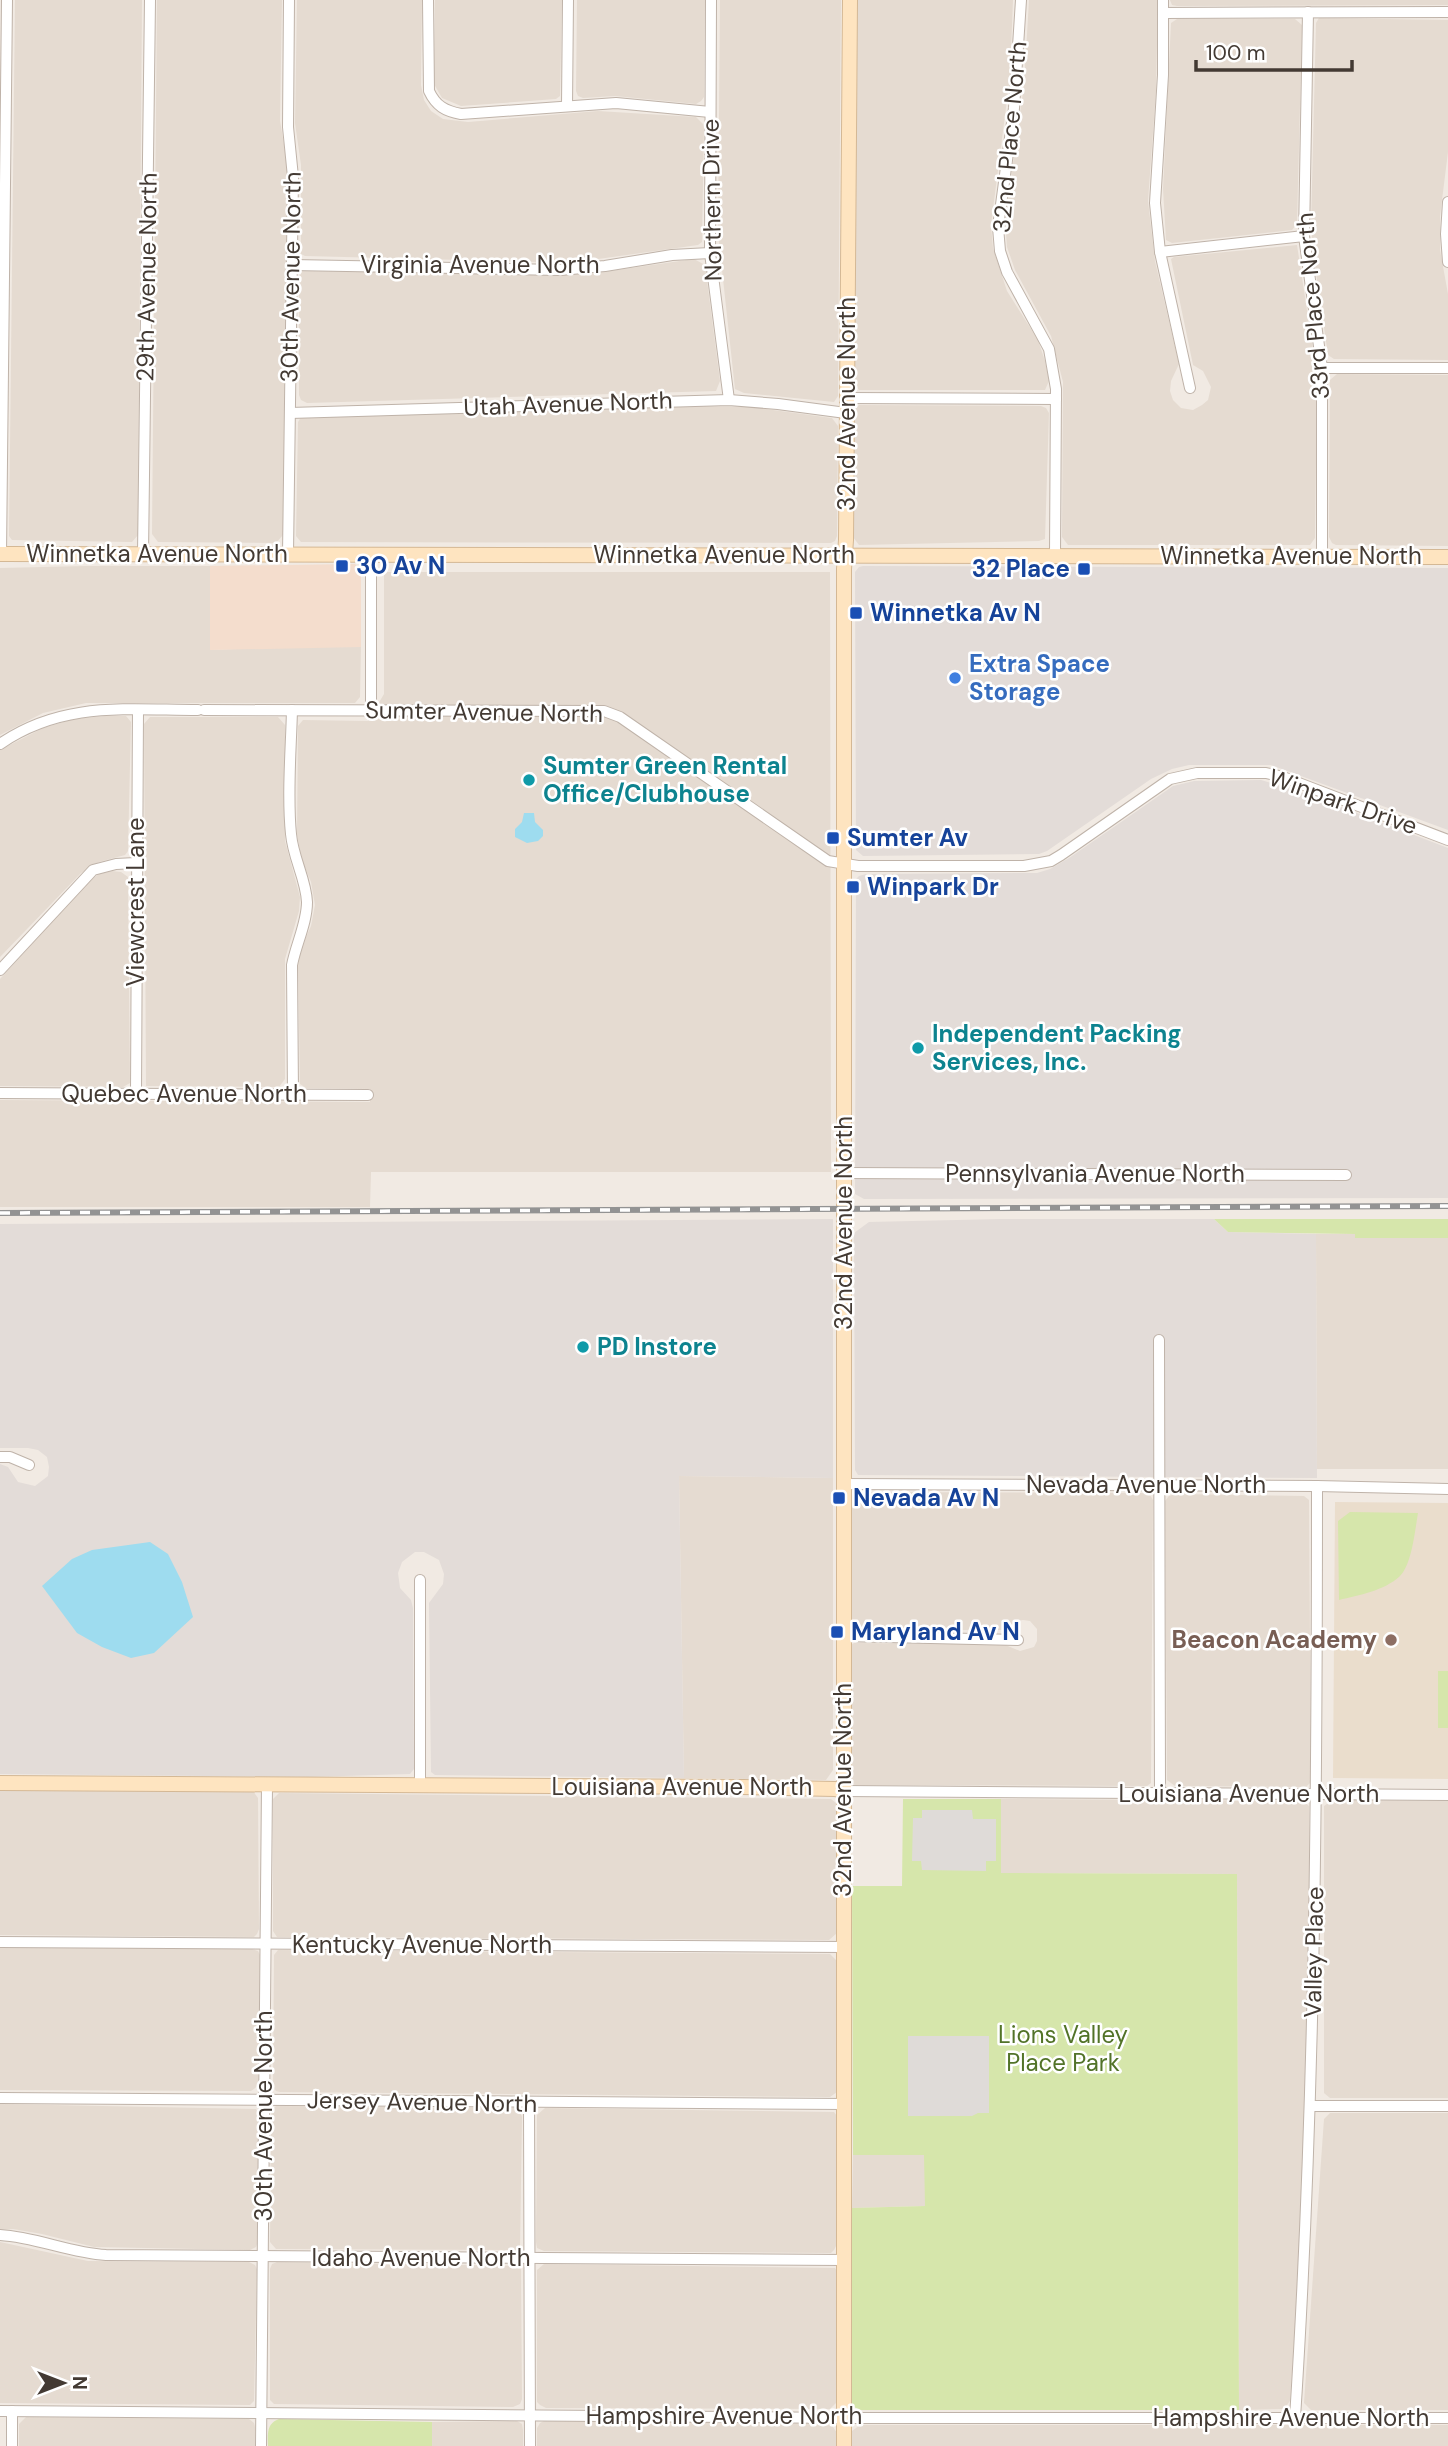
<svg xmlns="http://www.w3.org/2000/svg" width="1448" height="2446" font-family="'DM Sans',sans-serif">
  <rect width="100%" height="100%" fill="#f1eae3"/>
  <g fill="#e5dbd1">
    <polygon points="15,0 142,0 138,535 132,542 12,540 9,536"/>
    <polygon points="157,0 282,0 280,121 287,162 283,535 276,543 158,542 152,534"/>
    <polygon points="297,0 422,0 421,85 424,100 431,111 443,119 468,122 598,111 696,117 704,125 702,242 698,245 584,261 542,262 305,256 301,254 301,165 295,123"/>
    <polygon points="435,0 562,0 560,96 556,99 461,106 442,98 434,84"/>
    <polygon points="577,0 705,0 704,97 701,101 696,104 615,96 583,98 578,96 576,91"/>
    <polygon points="720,0 841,0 838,396 834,402 744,393 735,389 718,233"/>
    <polygon points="856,0 1013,0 1010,76 991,225 993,248 1007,291 1038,340 1045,361 1049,381 1045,390 859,390 854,384"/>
    <polygon points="1029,0 1158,0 1156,91 1148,201 1155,261 1179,364 1171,381 1170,391 1173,400 1181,408 1193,410 1202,405 1208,400 1211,387 1203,371 1193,365 1171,259 1174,257 1297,245 1315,362 1317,387 1315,538 1310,545 1068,545 1062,537 1063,382 1051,336 1015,270 1007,247 1005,220 1024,85"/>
    <polygon points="1170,0 1448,0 1448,5 1177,6 1172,5"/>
    <polygon points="1319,18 1448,20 1448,152 1440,216 1440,250 1448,294 1448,360 1334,359 1328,355 1314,259 1311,225 1316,23"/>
    <polygon points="1177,19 1295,19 1302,25 1297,224 1292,230 1172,243 1166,240 1163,189 1171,23"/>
    <polygon points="694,259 705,265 720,381 716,391 307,403 301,400 299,395 299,278 302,271 589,274"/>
    <polygon points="1337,374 1448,375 1448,546 1336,545 1332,543 1329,537 1330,380"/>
    <polygon points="859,405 1041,406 1046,408 1049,413 1045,539 1039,541 859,545 853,537 853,411"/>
    <polygon points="682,406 752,407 832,418 838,426 837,536 835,541 831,543 301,542 296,536 298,422 301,417"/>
    <polygon points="86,566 210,566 210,650 361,644 360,697 355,703 86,703 43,713 0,735 0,568"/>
    <polygon points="384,572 830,572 831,1172 371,1172 370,1207 0,1207 0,1100 370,1102 370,1089 306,1088 300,1084 298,964 301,948 311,926 315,905 311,882 301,858 297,834 298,726 303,720 368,721 384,694"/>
    <polygon points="104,716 126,716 131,722 128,851 125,855 99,862 81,873 0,957 0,750 43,728 74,719"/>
    <polygon points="150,717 278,717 285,725 285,841 300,897 299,911 285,959 285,1079 279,1087 146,1086 144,724"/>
    <polygon points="112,871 121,872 128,877 130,1083 123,1087 0,1086 0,979 89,881 99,874"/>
    <polygon points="1316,1234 1355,1234 1356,1238 1448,1238 1448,1469 1317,1469"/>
    <polygon points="679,1476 833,1478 833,1770 826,1780 684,1778"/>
    <polygon points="856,1492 1146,1493 1150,1495 1153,1500 1151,1783 1147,1786 855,1785 850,1783 851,1645 854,1643 1003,1644 1020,1651 1034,1647 1037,1641 1037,1629 1030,1621 1023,1620 1017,1621 1003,1630 854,1630 850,1627 849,1499"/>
    <polygon points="1175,1494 1304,1496 1309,1500 1311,1782 1306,1787 1175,1786 1167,1780 1165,1501 1169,1496"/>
    <polygon points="0,1790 253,1791 258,1798 259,1929 257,1934 254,1937 0,1935"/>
    <polygon points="279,1793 831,1799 836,1803 837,1933 829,1940 277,1937 273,1931 273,1799"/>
    <polygon points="1001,1799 1303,1801 1309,1806 1309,2123 1290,2401 1284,2409 1239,2410 1237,1874 1001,1873"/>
    <polygon points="1333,1800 1448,1801 1448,2098 1330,2098 1324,2093 1324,1806"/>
    <polygon points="0,1947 252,1949 258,1951 260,1955 258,2086 251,2091 0,2090"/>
    <polygon points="278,1950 830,1954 838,1962 837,2092 830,2097 280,2092 276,2091 273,2087 274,1955"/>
    <polygon points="0,2104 256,2109 258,2114 258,2242 256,2247 250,2250 94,2247 42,2234 13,2229 0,2230"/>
    <polygon points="276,2106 515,2108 520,2111 522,2117 520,2250 276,2249 270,2242 271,2111"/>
    <polygon points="545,2108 834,2112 837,2116 837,2244 834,2250 831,2253 544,2251 537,2248 536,2242 537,2115"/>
    <polygon points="1330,2113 1448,2113 1448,2410 1311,2410 1304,2403 1324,2119"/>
    <polygon points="853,2155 925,2155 925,2206 852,2208"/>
    <polygon points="0,2242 88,2261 249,2262 255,2265 257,2269 254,2401 250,2405 0,2403"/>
    <polygon points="277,2262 521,2266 522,2399 520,2404 513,2407 274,2404 270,2400 270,2269 272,2264"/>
    <polygon points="544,2264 835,2268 837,2271 836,2403 830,2409 546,2408 540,2405 537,2402 537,2270"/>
    <polygon points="26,2417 249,2419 254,2423 255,2427 255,2446 19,2446 19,2424"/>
    <polygon points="546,2420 831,2424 837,2433 837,2446 537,2446 537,2428 540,2423"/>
    <polygon points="517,2421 522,2424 523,2430 523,2446 432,2446 432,2422"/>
    <polygon points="860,2425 1448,2425 1448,2446 852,2446 852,2431"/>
  </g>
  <polygon fill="#f4ddcd" points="355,564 361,572 361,647 210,650 210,566"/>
  <g fill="#e3dcd8">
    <polygon points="863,566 1448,568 1448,830 1271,765 1189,765 1172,769 1151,779 1047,851 1039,854 863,856 856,850 855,572 859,567"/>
    <polygon points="1261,780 1310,795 1448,848 1448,1198 864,1199 855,1194 856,879 859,876 866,874 1037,873 1050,869 1069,858 1173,786 1194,781"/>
    <polygon points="833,1219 833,1478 679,1476 684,1778 435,1775 431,1772 429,1603 443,1584 444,1574 439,1560 424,1552 415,1552 402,1562 398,1573 400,1588 411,1600 413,1608 414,1769 410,1774 310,1777 0,1774 0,1464 8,1467 18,1482 35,1486 48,1476 49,1467 47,1457 38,1450 28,1448 0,1448 0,1224"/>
    <polygon points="1000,1219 1214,1219 1228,1232 1316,1234 1317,1478 858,1475 855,1470 854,1233 869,1222"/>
  </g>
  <polygon fill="#eaddcc" points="1335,1502 1448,1503 1448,1779 1333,1778"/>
  <g fill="#d6e6ab">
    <polygon points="1214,1219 1448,1219 1448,1238 1355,1238 1355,1234 1228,1232"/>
    <path d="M1350 1512 1418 1513C1415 1530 1412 1564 1400 1576 1384 1591 1359 1595 1339 1600L1338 1521Z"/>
    <rect x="1438" y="1671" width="10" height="57"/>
    <polygon points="903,1799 1001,1799 1001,1873 1237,1874 1239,2410 860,2410 852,2406 852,2208 925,2206 924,2155 853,2155 852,1886 902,1886"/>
    <path d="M279 2419 432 2422V2446H268C268 2434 266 2424 279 2419Z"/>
  </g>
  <g fill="#dfdbd8">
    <polygon points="922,1810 972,1810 973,1819 996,1819 996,1861 986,1861 986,1871 922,1870 921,1861 912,1861 913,1818 922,1818"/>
    <polygon points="908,2036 989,2036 989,2113 978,2113 972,2116 908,2116"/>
  </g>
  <g fill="#9edcef">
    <polygon points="524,813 534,813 535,822 543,830 543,836 538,841 527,843 515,837 515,829 522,822"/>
    <polygon points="150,1542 168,1554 182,1582 193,1617 154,1653 131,1658 102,1647 77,1633 42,1586 72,1559 92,1550"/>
  </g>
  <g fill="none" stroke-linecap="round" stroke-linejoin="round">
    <g stroke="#bfb3a9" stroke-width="12">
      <g id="street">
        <path d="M428 0 429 91C436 106 445 111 461 114L616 103 710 112"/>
        <polyline points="711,0 710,253 729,400"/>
        <polyline points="1021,0 1014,108 998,227 1000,251 1007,272 1049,349 1056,389 1055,555"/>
        <polyline points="1163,0 1163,75 1155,203 1160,252 1190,388"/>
        <polyline points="1308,12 1304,236 1322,368 1322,557"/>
        <polyline points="1163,13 1448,12"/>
        <polyline points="567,106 568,0"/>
        <polyline points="1448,202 1446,234 1448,262"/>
        <polyline points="1160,252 1304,236"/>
        <polyline points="292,265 560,270 605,266 672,255 710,253"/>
        <polyline points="1322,368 1448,368"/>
        <polyline points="847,398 1056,399"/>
        <polyline points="290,413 729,400 778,404 846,413"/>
        <polyline points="1,554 7,0"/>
        <polyline points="143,554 150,0"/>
        <polyline points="288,554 293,177 288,127 289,0"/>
        <polyline points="371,554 371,710"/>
        <polyline points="204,710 604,711 620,717 828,861 858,866 1024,866 1051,861 1061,855 1170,779 1197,773 1266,773 1283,777 1448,840"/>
        <path d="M292 710C291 750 287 795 291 834 293 858 306 879 307 902 307 923 296 944 292 965L293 1095"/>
        <path d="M0 744C63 701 126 710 198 710"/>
        <polyline points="0,970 93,870 116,864 136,863"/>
        <polyline points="0,1093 368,1095"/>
        <polyline points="136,1094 138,710"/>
        <polyline points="844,1173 1346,1175"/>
        <polyline points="1159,1340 1160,1793"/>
        <polyline points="0,1457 10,1457 29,1465"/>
        <polyline points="843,1484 1317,1486 1448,1489"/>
        <polyline points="420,1580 420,1785"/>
        <polyline points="843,1636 1018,1640"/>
        <polyline points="843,1791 1448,1795"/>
        <polyline points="0,1942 844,1947"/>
        <polyline points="0,2098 845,2104"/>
        <polyline points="529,2103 530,2446"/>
        <polyline points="1311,2106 1448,2106"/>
        <path d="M0 2235C36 2237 70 2253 106 2255L844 2260"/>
        <polyline points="0,2411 844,2418 1448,2418"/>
        <path d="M1295 2418C1315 2107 1317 1796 1317 1486"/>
        <polyline points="12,2446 12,2411"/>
        <polyline points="261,2446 267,1785"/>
      </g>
    </g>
    <g stroke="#d4b895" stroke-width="16">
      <g id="secondary">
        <polyline points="0,554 1448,557"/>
        <polyline points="0,1783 743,1787 835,1789 843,1791"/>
        <polyline points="844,2446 844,569 846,540 850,0"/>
      </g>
    </g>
    <use href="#street" stroke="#fff" stroke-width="10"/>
    <use href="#secondary" stroke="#fee4c0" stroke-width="14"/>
    <g stroke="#939393" stroke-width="6">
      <polyline id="rail" points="0,1213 1448,1206"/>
    </g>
    <use href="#rail" stroke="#fff" stroke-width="3.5" stroke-dasharray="10" stroke-linecap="butt"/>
  </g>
  <g fill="#1a4fb4" stroke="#fff" stroke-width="2.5">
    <rect x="335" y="559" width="14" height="14" rx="3.5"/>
    <rect x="1077" y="562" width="14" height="14" rx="3.5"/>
    <rect x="849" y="606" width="14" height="14" rx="3.5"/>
    <rect x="826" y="831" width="14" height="14" rx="3.5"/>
    <rect x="846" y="880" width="14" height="14" rx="3.5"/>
    <rect x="832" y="1491" width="14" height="14" rx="3.5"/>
    <rect x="830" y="1625" width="14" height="14" rx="3.5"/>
  </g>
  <circle fill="#3f7fe0" stroke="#fff" stroke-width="2.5" cx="955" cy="678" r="7"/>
  <g fill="#0f9aa8" stroke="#fff" stroke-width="2.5">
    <circle cx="529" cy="780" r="7"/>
    <circle cx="918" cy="1048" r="7"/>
    <circle cx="583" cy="1347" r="7"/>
  </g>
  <circle fill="#8d6e63" stroke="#fff" stroke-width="2.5" cx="1391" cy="1640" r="7"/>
  <g text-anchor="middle" stroke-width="5" stroke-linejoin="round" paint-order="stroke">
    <g font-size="24" fill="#433a33" stroke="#fff">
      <text transform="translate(1010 137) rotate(-85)" y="8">32nd Place North</text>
      <text transform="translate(712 200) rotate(-91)" y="8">Northern Drive</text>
      <text x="480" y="273">Virginia Avenue North</text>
      <text transform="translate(147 277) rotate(-89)" y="8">29th Avenue North</text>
      <text transform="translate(291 277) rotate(-89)" y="8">30th Avenue North</text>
      <text transform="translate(1313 306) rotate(-95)" y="8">33rd Place North</text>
      <text transform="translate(568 404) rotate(-2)" y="8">Utah Avenue North</text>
      <text transform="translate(847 404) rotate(-90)" y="8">32nd Avenue North</text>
      <text x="157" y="562">Winnetka Avenue North</text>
      <text x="724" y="563">Winnetka Avenue North</text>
      <text x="1291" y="564">Winnetka Avenue North</text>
      <text transform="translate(484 712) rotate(1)" y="8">Sumter Avenue North</text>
      <text transform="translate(1343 802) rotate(19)" y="8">Winpark Drive</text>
      <text transform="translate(136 902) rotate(-90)" y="8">Viewcrest Lane</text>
      <text x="184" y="1102">Quebec Avenue North</text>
      <text x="1095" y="1182">Pennsylvania Avenue North</text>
      <text transform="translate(844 1223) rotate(-90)" y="8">32nd Avenue North</text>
      <text x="1146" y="1493">Nevada Avenue North</text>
      <text x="682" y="1795">Louisiana Avenue North</text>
      <text transform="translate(843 1790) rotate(-90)" y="8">32nd Avenue North</text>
      <text x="1249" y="1802">Louisiana Avenue North</text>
      <text x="422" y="1953">Kentucky Avenue North</text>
      <text transform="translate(1314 1952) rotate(-89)" y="8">Valley Place</text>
      <text transform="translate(422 2102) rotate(1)" y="8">Jersey Avenue North</text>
      <text transform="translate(264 2116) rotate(-90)" y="8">30th Avenue North</text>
      <text x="421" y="2266">Idaho Avenue North</text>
      <text x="724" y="2424">Hampshire Avenue North</text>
      <text x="1291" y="2426">Hampshire Avenue North</text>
    </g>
    <g font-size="24" font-weight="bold" fill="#164399" stroke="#fff" text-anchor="start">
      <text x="356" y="574">30 Av N</text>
      <text x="1070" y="577" text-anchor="end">32 Place</text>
      <text x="870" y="621">Winnetka Av N</text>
      <text x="847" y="846">Sumter Av</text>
      <text x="867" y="895">Winpark Dr</text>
      <text x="853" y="1506">Nevada Av N</text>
      <text x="851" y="1640">Maryland Av N</text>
    </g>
    <g font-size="24" font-weight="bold" fill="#366cbe" stroke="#fff" text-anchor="start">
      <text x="969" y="672">Extra Space<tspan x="969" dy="28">Storage</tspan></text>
    </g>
    <g font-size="24" font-weight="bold" fill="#0d838f" stroke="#fff" text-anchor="start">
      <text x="543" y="774">Sumter Green Rental<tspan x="543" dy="28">Office/Clubhouse</tspan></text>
      <text x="932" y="1042">Independent Packing<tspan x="932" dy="28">Services, Inc.</tspan></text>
      <text x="597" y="1355">PD Instore</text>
    </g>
    <g font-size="24" font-weight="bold" fill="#785e54" stroke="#fff" text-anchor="end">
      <text x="1377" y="1648">Beacon Academy</text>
    </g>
    <g font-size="24" fill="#527328" stroke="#fff">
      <text x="1063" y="2043">Lions Valley<tspan x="1063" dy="28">Place Park</tspan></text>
    </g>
  </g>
  <g transform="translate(63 2383) rotate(90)" stroke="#ffffff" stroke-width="5" paint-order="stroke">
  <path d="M0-5L12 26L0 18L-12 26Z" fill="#433a33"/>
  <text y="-10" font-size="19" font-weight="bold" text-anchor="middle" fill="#433a33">N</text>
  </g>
  <path d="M1196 60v10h156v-10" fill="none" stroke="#433a33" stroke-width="3.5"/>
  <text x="1206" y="60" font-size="21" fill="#433a33" stroke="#ffffff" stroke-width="5" paint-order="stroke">100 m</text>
</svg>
